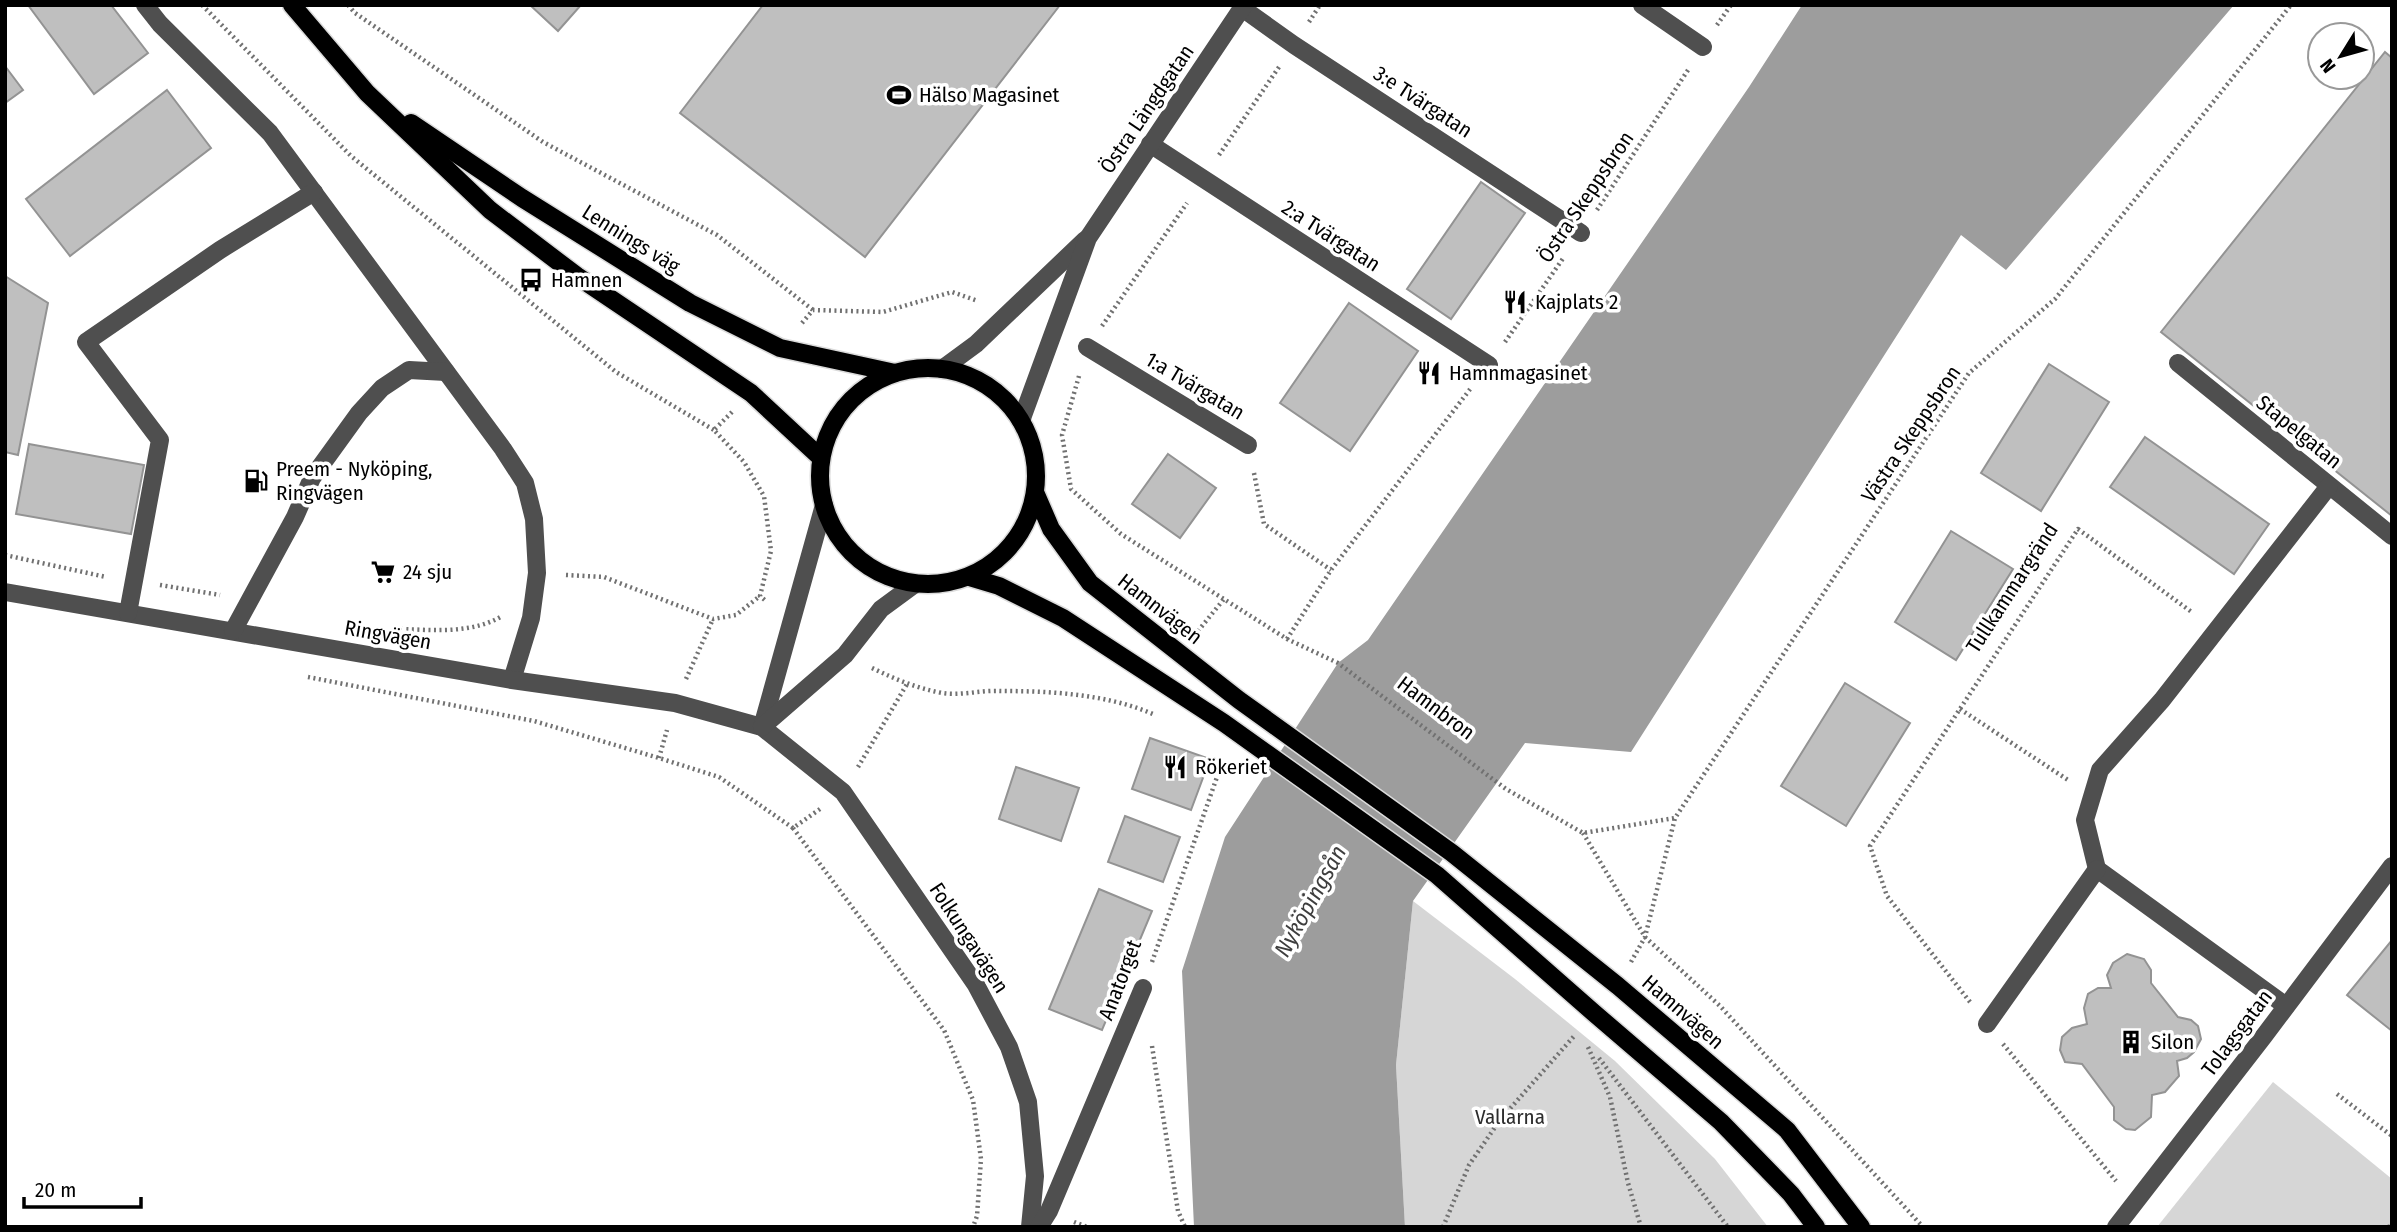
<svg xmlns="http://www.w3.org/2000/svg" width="2397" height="1232" font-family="'Fira Sans Condensed',sans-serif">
  <rect width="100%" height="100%" fill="#fff"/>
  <g fill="#d6d6d6">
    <polygon points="1413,901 1515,979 1615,1061 1715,1159 1768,1227 1405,1227 1396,1065"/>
    <polygon points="2273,1082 2392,1179 2392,1227 2157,1227"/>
  </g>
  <polygon fill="#9d9d9d" points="1802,5 2234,5 2006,270 1961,235 1631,752 1525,743 1413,901 1396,1065 1405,1227 1194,1227 1182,971 1225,837 1338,663 1368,640 1749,87"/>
  <g fill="#bfbfbf" stroke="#939393" stroke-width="2">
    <polygon points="28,5 111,5 148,53 94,94"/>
    <polygon points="530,5 581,5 558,31"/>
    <polygon points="763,5 1060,5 865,257 680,113"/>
    <polygon points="2385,52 2392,58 2392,516 2161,332"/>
    <polygon points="5,66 23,90 5,103"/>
    <polygon points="167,90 211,148 70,256 26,199"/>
    <polygon points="1481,182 1525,213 1451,319 1407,289"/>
    <polygon points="5,276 48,303 18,455 5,452"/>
    <polygon points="1349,303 1418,351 1350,451 1280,403"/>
    <polygon points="2049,364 2109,402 2041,511 1981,473"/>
    <polygon points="2145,437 2269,524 2234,574 2110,487"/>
    <polygon points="29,444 144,465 131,534 16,514"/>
    <polygon points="1168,454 1216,488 1180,538 1132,504"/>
    <polygon points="1951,531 2013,569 1956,660 1895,622"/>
    <polygon points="1845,683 1910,723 1846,826 1781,786"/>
    <polygon points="1150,738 1210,759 1191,810 1132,789"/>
    <polygon points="1016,767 1079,788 1061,841 999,819"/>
    <polygon points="1125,816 1180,837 1163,882 1108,862"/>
    <polygon points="1099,889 1152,911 1102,1030 1049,1009"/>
    <polygon points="2392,940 2392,1031 2347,995"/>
    <polygon points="2127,954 2144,959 2151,970 2151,983 2178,1017 2191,1020 2198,1026 2201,1039 2194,1052 2187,1058 2177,1061 2179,1076 2165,1092 2152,1095 2151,1117 2135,1130 2126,1129 2114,1120 2114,1107 2082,1064 2065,1062 2060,1050 2062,1037 2072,1028 2087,1024 2084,1008 2088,994 2098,988 2111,988 2107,975 2113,963"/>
  </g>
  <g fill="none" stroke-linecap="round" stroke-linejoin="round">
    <g stroke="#dbdbdb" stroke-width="21">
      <g id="major">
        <polyline points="292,5 367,93 490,210 577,276 751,393 821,458"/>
        <polyline points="411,123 522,198 690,303 780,348 895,373"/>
        <circle cx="928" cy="476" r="108"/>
        <polyline points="1035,492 1051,529 1090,583 1239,700 1452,853 1618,986 1787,1130 1861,1227"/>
        <polyline points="969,577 999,586 1063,618 1224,723 1437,875 1594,1013 1721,1122 1791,1194 1816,1227"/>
      </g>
    </g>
    <g stroke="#717171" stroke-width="4.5" stroke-dasharray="2 3.5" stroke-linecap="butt">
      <polyline points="202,5 351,156 616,372 714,430"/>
      <polyline points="348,5 355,13 543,142 717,235 813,310"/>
      <polyline points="1309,22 1320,5"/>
      <polyline points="1717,25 1731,5"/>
      <polyline points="1219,155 1279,67"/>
      <polyline points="1597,210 1688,70"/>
      <polyline points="802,323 813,310 883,312 952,292 978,301"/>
      <polyline points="1102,326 1187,203"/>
      <polyline points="1505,342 1564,257"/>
      <polyline points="1079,376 1062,435 1071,489 1121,534 1287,639 1338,663 1506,789 1583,833 1675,818"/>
      <polyline points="732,412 714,430 744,462 764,496 771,551 760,596 767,602"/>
      <polyline points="1254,473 1264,524 1331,570"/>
      <polyline points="5,555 106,577"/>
      <polyline points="566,575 604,577 713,619 736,615 760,596"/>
      <polyline points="160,585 220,595"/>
      <path d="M401 629C434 630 472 634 502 616"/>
      <polyline points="1198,631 1224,599"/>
      <polyline points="1287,639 1331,570 1471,388"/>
      <path d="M872 668C895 679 916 688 942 693 960 696 981 690 1000 691 1051 691 1106 694 1153 714"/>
      <polyline points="308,677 534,721 659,758 719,777 793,828"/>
      <polyline points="686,679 713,619"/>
      <polyline points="1960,709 2068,780"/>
      <polyline points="659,758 667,730"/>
      <polyline points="858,767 907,684"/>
      <polyline points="820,809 793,828 944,1030 973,1100 981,1159 977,1216 973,1227"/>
      <polyline points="1583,833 1645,937 1720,1006 1923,1227"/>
      <polyline points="1152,962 1217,777 1217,755"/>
      <polyline points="1631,962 1645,937 1675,818 1969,373 2055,299 2291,5"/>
      <polyline points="1970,1002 1887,896 1870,846 2078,529 2193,613"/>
      <polyline points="2003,1044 2116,1181"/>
      <polyline points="1152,1046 1178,1211 1185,1227"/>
      <polyline points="1588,1047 1610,1097 1628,1183 1641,1227"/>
      <polyline points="1599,1058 1728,1227"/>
      <polyline points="2337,1094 2392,1136"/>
      <polyline points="1074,1222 1087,1227"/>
      <polyline points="1443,1227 1469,1165 1500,1120 1575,1035"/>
      <polyline points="2388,1227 2392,1226"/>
    </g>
    <g stroke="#4f4f4f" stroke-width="18">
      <polyline points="145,5 160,24 270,133 503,449 525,483 534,519 537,573 531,618 512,680"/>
      <polyline points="1642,5 1703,47"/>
      <polyline points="1242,8 1294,45 1581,233"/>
      <polyline points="1150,144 1489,365"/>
      <polyline points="1087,347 1248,445"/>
      <polyline points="2178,363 2392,536"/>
      <polyline points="942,369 976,344 1085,240"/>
      <polyline points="1021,421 1088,238 1244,5"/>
      <polyline points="5,592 512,680 675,703 762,727 843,792 976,985 1009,1047 1028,1102 1035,1176 1030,1227"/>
      <polyline points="128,613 160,440 86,342 220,250 314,192"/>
      <polyline points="233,631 295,517 312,478 359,413 382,388 409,370 446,372"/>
      <polyline points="762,727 824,505"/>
      <polyline points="762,727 845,655 881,609 915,584"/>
      <polyline points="2286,1006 2097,869 2085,820 2100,770 2162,700 2329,486"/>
      <polyline points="1987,1024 2097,869"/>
      <polyline points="1039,1227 1049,1211 1143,988"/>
      <polyline points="2116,1227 2264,1036 2392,866"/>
    </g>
    <use href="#major" stroke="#000" stroke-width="18"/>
  </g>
  <defs>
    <g id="stadium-bare" transform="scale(1.89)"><path d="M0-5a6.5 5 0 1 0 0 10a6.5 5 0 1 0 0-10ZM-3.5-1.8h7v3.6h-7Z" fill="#000" stroke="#fff" stroke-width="2.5" paint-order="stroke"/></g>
    <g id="bus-bare" transform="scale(1.89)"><path d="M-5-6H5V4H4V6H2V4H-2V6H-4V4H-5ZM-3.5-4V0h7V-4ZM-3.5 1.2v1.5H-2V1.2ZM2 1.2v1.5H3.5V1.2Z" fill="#000" stroke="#fff" stroke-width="2.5" paint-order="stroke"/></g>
    <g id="restaurant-bare" transform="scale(1.89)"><path d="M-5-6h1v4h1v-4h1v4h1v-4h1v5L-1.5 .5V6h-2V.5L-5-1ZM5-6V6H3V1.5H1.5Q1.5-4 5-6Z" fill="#000" stroke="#fff" stroke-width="2.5" paint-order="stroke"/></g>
    <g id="fuel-bare" transform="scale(1.89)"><path d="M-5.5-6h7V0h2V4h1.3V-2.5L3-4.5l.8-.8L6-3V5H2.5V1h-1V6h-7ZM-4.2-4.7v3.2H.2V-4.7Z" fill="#000" stroke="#fff" stroke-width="2.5" paint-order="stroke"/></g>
    <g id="supermarket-bare" transform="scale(1.89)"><path d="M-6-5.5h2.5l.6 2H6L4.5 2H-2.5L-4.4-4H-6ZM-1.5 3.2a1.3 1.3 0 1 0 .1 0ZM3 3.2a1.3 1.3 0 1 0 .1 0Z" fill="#000" stroke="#fff" stroke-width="2.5" paint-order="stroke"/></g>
    <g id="building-bare" transform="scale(1.89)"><path d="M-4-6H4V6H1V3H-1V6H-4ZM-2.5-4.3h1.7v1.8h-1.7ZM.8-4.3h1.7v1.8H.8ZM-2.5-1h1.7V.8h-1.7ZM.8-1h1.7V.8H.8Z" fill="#000" stroke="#fff" stroke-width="2.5" paint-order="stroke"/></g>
  </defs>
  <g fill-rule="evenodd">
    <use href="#stadium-bare" x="899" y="95"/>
    <use href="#bus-bare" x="531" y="280"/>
    <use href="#restaurant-bare" x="1515" y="302"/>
    <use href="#restaurant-bare" x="1429" y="373"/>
    <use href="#fuel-bare" x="256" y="481"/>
    <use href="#supermarket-bare" x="383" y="572"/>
    <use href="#restaurant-bare" x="1175" y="767"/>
    <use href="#building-bare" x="2131" y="1042"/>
  </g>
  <g text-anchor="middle" stroke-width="7" stroke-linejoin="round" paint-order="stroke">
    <g font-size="21" fill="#000" stroke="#fff" text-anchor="start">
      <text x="919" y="102">Hälso Magasinet</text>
      <text x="551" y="287">Hamnen</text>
      <text x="1535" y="309">Kajplats 2</text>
      <text x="1449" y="380">Hamnmagasinet</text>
      <text x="276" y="476">Preem - Nyköping,<tspan x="276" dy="24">Ringvägen</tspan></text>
      <text x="403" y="579">24 sju</text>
      <text x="1195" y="774">Rökeriet</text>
      <text x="2151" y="1049">Silon</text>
    </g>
    <g font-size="21" fill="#000" stroke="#fff">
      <text transform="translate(1423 102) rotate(33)" y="7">3:e Tvärgatan</text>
      <text transform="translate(1147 109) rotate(-56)" y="7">Östra Längdgatan</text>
      <text transform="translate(1586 197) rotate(-56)" y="7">Östra Skeppsbron</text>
      <text transform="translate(1331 236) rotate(33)" y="7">2:a Tvärgatan</text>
      <text transform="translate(631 239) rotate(32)" y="7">Lennings väg</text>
      <text transform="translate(1195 386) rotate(31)" y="7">1:a Tvärgatan</text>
      <text transform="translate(2299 432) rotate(39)" y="7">Stapelgatan</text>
      <text transform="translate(1911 434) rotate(-56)" y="7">Västra Skeppsbron</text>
      <text transform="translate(2012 588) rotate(-57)" y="7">Tullkammargränd</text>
      <text transform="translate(1160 609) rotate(38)" y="7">Hamnvägen</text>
      <text transform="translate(388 635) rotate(10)" y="7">Ringvägen</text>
      <text transform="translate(1436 708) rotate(37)" y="7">Hamnbron</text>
      <text transform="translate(969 938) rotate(57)" y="7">Folkungavägen</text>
      <text transform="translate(1120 980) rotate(-69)" y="7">Anatorget</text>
      <text transform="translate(1683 1012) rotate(41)" y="7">Hamnvägen</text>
      <text transform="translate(2237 1033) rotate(-53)" y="7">Tolagsgatan</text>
    </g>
    <g font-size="21" fill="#2d2d2d" stroke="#fff">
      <text x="1510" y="1124">Vallarna</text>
    </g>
    <g font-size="23" font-style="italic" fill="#3e3e3e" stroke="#fff">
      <text transform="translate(1310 901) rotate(-61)" y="8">Nyköpingsån</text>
    </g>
  </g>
  <rect width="2397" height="1232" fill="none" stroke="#000000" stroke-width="14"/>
  <g transform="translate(2341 56) rotate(233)"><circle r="33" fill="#ffffff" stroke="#999999" stroke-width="2"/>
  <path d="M0-5L12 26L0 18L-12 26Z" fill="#000000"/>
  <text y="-10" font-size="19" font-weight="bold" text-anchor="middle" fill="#000000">N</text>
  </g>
  <path d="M24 1197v10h117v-10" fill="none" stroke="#000000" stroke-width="3.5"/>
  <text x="35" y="1197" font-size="21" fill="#000000" stroke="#ffffff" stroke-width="5" paint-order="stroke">20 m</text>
</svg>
